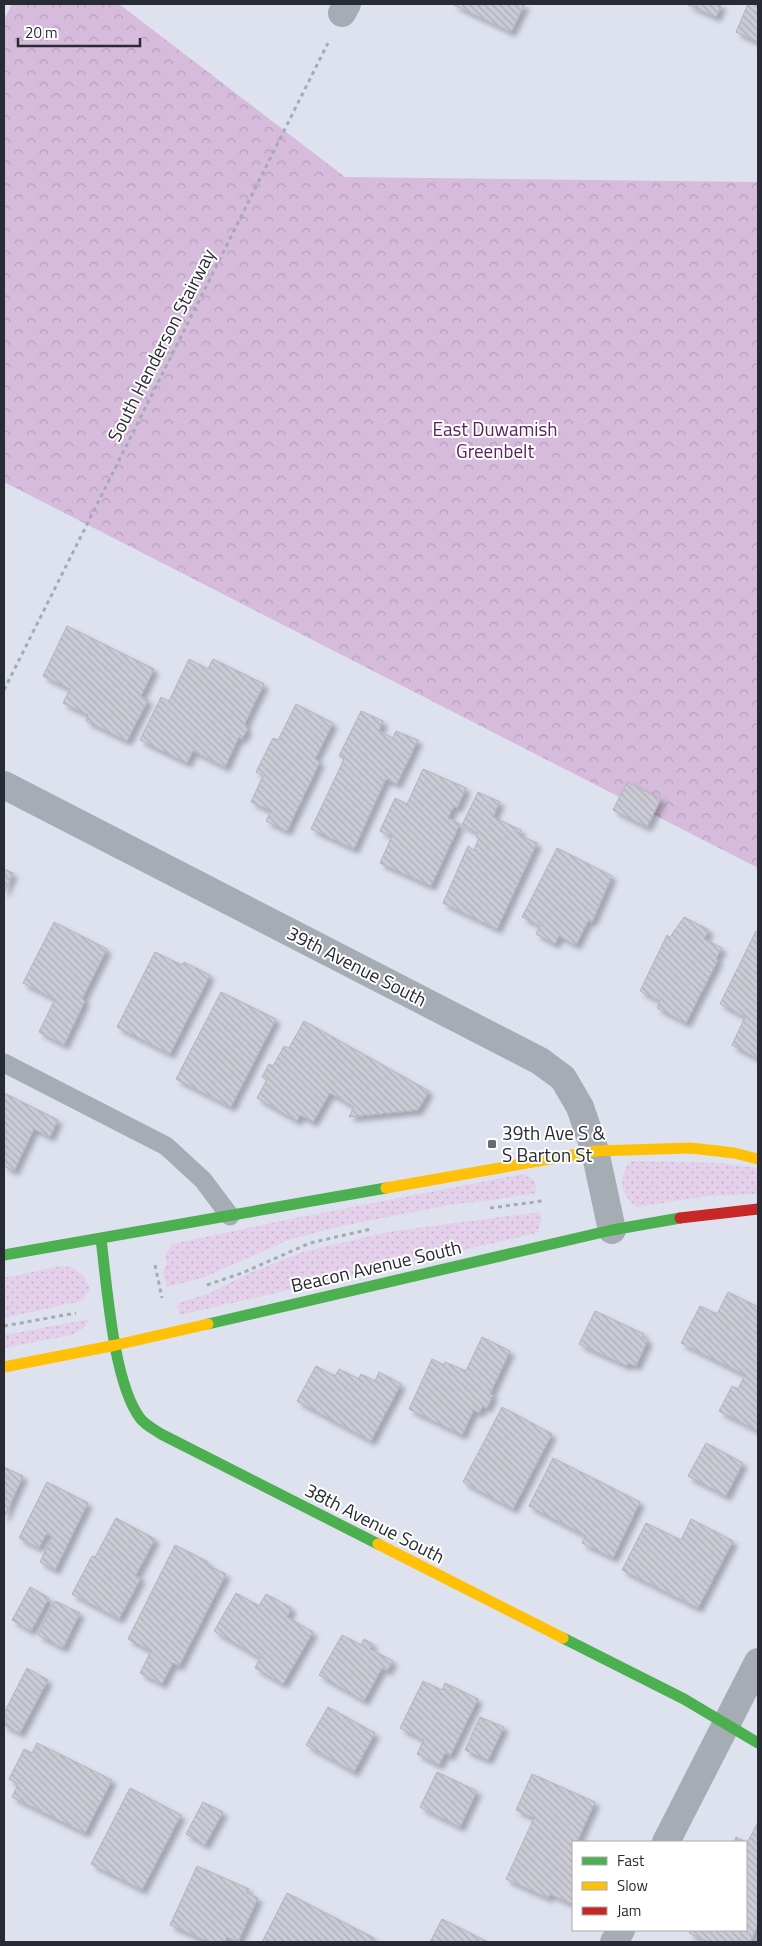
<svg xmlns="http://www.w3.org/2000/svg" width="762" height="1946" font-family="'Titillium Web',sans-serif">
  <defs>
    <pattern id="grass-dots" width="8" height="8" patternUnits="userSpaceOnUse" patternTransform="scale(1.25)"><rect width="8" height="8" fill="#e4d0ea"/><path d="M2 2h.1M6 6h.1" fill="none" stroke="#c4b3c9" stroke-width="1.8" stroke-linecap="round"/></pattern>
    <pattern id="forest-crowns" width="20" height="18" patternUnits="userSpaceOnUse" patternTransform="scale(1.25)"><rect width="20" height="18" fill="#d6bbdc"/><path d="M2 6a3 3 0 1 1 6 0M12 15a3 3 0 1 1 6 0" fill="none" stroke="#b8a1bd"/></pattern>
    <pattern id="building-back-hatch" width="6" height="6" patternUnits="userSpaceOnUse" patternTransform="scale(1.25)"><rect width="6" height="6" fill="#cbcbd5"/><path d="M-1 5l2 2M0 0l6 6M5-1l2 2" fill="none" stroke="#aeaeb7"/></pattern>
    <filter id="shadow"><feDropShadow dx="4.5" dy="4.5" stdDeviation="2.5" flood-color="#0004"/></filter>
  </defs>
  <rect width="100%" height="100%" fill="#dee2ef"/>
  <g fill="url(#grass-dots)">
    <path d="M631 1161 723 1163 758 1168V1194L707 1196 637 1207C620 1195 617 1177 631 1161Z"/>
    <path d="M523 1174 535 1181 537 1193 493 1200 449 1205 337 1227 288 1240 205 1277 167 1287C165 1280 160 1271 167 1265L165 1256 172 1244 285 1220Z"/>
    <polygon points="539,1212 542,1219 537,1233 180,1315 178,1306 179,1303 210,1293 247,1274 303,1252 387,1232"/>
    <polygon points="61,1266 72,1267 83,1275 90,1288 89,1291 82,1301 4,1318 4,1278"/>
    <polygon points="90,1319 83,1329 71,1335 4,1348 4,1335"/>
  </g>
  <polygon fill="url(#forest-crowns)" points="12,4 119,4 345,177 758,182 758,868 4,482 4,20"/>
  <g fill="url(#building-back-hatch)" stroke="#b3b3be" filter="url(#shadow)">
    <polygon points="452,4 525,4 511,32"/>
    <polygon points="686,4 722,4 716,17"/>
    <polygon points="748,4 758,4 758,42 736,32"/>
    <polygon points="67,626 154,669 141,696 148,700 127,741 86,721 88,715 63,703 70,689 43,676"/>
    <polygon points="189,659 208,669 213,659 264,684 245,723 247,730 242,739 239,737 225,767 193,751 187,763 140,740 161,697 169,701"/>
    <polygon points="296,704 333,723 315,759 320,762 287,831 266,821 271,811 251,802 263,776 256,772 273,738 278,740"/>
    <polygon points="361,711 383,721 379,731 393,738 396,731 418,740 397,784 386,779 354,849 311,829 344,759 339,756"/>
    <polygon points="423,769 466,788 457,808 454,806 448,818 460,824 431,886 380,863 392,836 380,831 395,798 407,804"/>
    <polygon points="627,782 661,799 647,827 613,810"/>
    <polygon points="478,792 500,802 493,817 521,830 519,835 537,843 497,929 443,903 468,846 474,850 479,838 476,837 478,833 462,825"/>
    <polygon points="557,848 612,876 592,922 588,921 576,945 559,936 555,944 536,934 540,926 522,917"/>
    <polygon points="4,869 13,873 4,893"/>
    <polygon points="684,917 709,930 704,939 722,948 716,959 718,960 686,1023 657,1008 660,1001 640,991 667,935 670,937"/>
    <polygon points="54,922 107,949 82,999 85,1001 64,1045 39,1032 55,999 23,983"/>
    <polygon points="756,931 758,932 758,1059 732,1045 745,1017 720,1004"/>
    <polygon points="155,952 182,965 184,962 210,975 170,1054 117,1027"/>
    <polygon points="221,992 276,1019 231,1107 176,1079"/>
    <polygon points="304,1021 429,1091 418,1110 349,1117 354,1107 330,1093 313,1122 300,1115 297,1121 257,1098 267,1080 262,1077 269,1064 273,1066 284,1046 289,1048"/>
    <polygon points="4,1093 58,1120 50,1137 34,1129 14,1171 4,1166"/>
    <polygon points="728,1292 758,1307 758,1431 719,1411 732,1386 738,1389 745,1375 681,1343 700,1306 717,1314"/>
    <polygon points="595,1311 644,1334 642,1337 648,1340 636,1366 628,1363 627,1366 579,1344"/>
    <polygon points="482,1337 510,1351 490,1394 493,1395 487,1408 483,1406 479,1413 474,1410 462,1435 409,1409 432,1359 444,1365 445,1362 466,1371"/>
    <polygon points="316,1366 335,1376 339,1369 359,1379 361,1374 375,1381 379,1372 401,1384 371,1441 297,1401"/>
    <polygon points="502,1407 552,1434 513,1509 463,1482"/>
    <polygon points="706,1443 743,1463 726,1496 688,1476"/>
    <polygon points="553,1458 640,1502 613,1558 582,1543 586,1536 529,1506"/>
    <polygon points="4,1467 23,1476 4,1518"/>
    <polygon points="47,1482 88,1503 55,1570 40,1562 52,1537 46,1534 39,1548 19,1538"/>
    <polygon points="116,1518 155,1539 136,1575 141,1578 119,1619 72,1594 92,1556 95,1557"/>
    <polygon points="691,1519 733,1541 698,1608 622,1570 646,1523 681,1540"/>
    <polygon points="175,1545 208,1562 207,1565 226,1574 179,1666 173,1663 162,1684 140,1673 151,1651 128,1639"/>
    <polygon points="30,1587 49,1598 31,1631 12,1620"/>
    <polygon points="236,1593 259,1606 266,1594 292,1608 287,1617 313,1632 283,1684 255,1668 260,1658 214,1631"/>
    <polygon points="55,1601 80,1613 63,1648 38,1635"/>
    <polygon points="342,1635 361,1645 364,1639 373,1644 370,1649 393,1661 387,1671 382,1668 364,1701 319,1675"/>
    <polygon points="27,1668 48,1680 20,1733 4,1725 4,1713"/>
    <polygon points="423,1681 442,1690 445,1683 478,1699 450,1756 445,1753 439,1765 417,1754 424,1740 400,1728"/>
    <polygon points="328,1707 375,1733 354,1772 306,1745"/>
    <polygon points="480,1717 504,1727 488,1760 465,1750"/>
    <polygon points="37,1743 112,1780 85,1833 12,1797 18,1784 9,1779 24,1749 32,1753"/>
    <polygon points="437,1772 477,1791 460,1827 420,1807"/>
    <polygon points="532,1774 595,1802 577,1842 573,1842 573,1901 572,1904 550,1894 548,1898 506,1879 534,1818 516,1810"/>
    <polygon points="130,1788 181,1815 142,1890 91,1864"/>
    <polygon points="203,1802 223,1812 205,1845 186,1834"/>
    <polygon points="758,1822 758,1925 750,1942 708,1942 689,1933 690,1930 746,1930 746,1842 747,1843"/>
    <polygon points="736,1837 746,1842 734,1842"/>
    <polygon points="197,1866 249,1889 247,1893 258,1898 238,1942 227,1937 225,1942 209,1942 170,1925"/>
    <polygon points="287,1893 374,1938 372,1942 262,1942"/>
    <polygon points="442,1919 488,1942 430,1942"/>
  </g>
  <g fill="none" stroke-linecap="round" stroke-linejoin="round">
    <g stroke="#a5abb3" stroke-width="3" stroke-dasharray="4 4" stroke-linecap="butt">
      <polyline points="4,690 328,43"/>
      <polyline points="490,1208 542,1201"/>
      <polyline points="155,1265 162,1298"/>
      <polyline points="207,1285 242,1273 310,1243 371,1229"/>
      <polyline points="4,1326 76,1313"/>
    </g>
    <polyline stroke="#a5acb4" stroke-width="19" points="4,1063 166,1146 203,1180 230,1216"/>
    <g stroke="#a5acb4" stroke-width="28">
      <polyline points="342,13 347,4"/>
      <polyline points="4,785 540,1061 563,1078 580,1107 595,1151 612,1230"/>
      <polyline points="666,1842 758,1662"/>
      <polyline points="614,1942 621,1930"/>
    </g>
    <g stroke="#4caf50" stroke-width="11">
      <path d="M101 1239C107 1285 113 1382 140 1418 145 1425 154 1429 161 1434L378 1544"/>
      <polyline points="4,1255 386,1188"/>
      <polyline points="208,1324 612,1230 680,1218"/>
      <polyline points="563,1638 684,1699 758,1743"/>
    </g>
    <g stroke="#ffc107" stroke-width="11">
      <polyline points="386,1188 595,1151 691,1148 734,1153 758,1159"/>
      <polyline points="4,1367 116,1345 208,1324"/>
      <polyline points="378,1544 563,1638"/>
    </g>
    <polyline stroke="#c62828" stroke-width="11" points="680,1218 758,1209"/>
  </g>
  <rect fill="#686b75" stroke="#fff" stroke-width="2" x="487" y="1139" width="10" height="10" rx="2.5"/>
  <g text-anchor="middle" stroke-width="4" stroke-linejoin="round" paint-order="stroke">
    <g font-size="19" fill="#292b34" stroke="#fff">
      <text transform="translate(161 345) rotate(-63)" y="7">South Henderson Stairway</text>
      <text transform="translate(357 966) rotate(27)" y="7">39th Avenue South</text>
      <text transform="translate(376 1266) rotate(-13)" y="7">Beacon Avenue South</text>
      <text transform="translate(375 1523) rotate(27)" y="7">38th Avenue South</text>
    </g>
    <g font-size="19" fill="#5e205d" stroke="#fff">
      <text x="495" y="436">East Duwamish<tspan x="495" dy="22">Greenbelt</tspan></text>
    </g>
    <g font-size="19" fill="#292b34" stroke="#fff" text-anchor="start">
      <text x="502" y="1140">39th Ave S &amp;<tspan x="502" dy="22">S Barton St</tspan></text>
    </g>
  </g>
  <rect width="762" height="1946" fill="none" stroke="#292b34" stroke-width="10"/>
  <rect x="572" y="1841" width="175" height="90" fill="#ffffff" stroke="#a9aaae"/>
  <rect x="582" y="1857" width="25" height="8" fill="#4caf50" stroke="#a9aaae"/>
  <text x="617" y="1866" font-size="15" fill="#292b34">Fast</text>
  <rect x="582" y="1882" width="25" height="8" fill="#ffc107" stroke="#a9aaae"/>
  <text x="617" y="1891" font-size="15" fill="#292b34">Slow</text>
  <rect x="582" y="1907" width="25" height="8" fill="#c62828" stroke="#a9aaae"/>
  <text x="617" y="1916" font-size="15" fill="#292b34">Jam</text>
  <path d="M18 38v8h122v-8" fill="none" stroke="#292b34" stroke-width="2.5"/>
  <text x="25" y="38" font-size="15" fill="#292b34" stroke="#ffffff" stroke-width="4" paint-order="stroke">20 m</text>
</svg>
